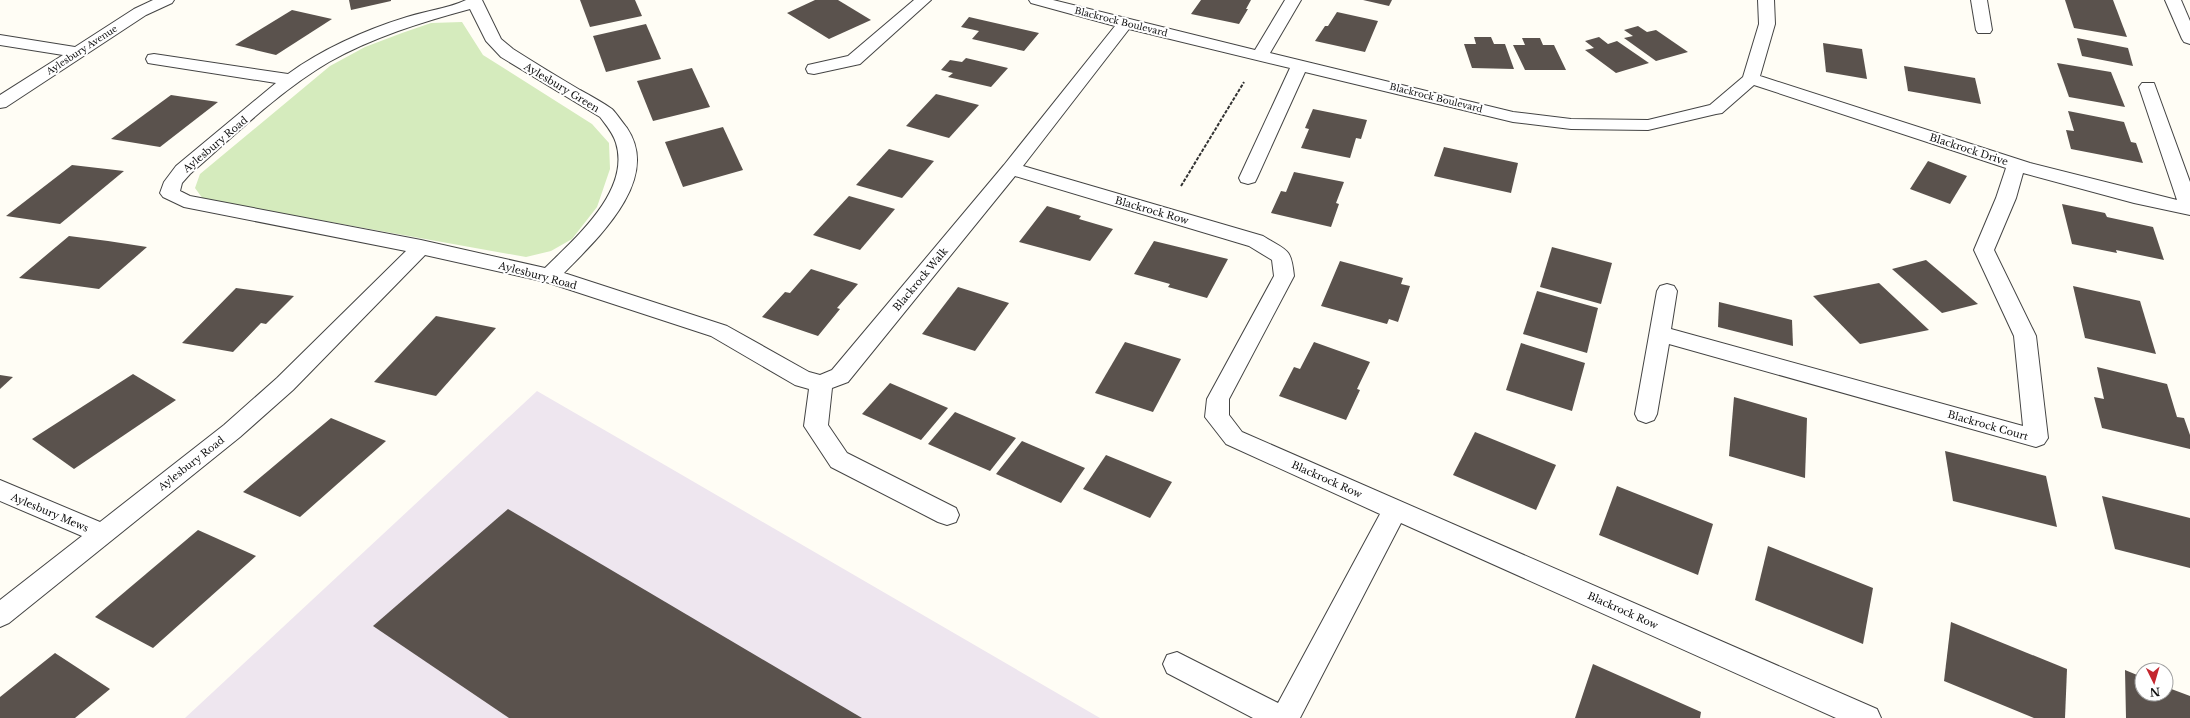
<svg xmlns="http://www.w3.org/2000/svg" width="2190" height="718" font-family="'Libre Baskerville',serif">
  <rect width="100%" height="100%" fill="#fffdf5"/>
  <polygon fill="#eee6ef" points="537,391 670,468 1100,718 185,718"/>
  <polygon fill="#d5ebbd" points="462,22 483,55 592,124 609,143 610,169 597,207 572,239 551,251 526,257 203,199 195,188 200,174 330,66 365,47 402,33 431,23"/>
  <g fill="#5a524d">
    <polygon points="349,0 391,0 391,1 351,10"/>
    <polygon points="580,0 635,0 642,16 590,27"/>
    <polygon points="815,0 838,0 871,20 829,39 787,13"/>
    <polygon points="1201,0 1251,0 1246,9 1248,9 1239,24 1191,14"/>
    <polygon points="1363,0 1392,0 1389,6"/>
    <polygon points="2065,0 2113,0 2127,37 2074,28"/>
    <polygon points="292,10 332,19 276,55 235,45"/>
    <polygon points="1337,12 1378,21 1365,52 1315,41 1325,26 1328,26"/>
    <polygon points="969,17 1039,33 1024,51 972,39 979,31 961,27"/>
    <polygon points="646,24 661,59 606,72 593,36"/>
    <polygon points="1638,26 1647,32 1656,30 1688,52 1656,61 1624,38 1633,36 1624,30"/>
    <polygon points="1474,37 1491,37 1494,44 1505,44 1514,69 1472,68 1464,44 1476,44"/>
    <polygon points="1599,37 1608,44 1617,41 1649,63 1616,73 1585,50 1594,48 1585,41"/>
    <polygon points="1522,38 1540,38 1543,45 1554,45 1566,70 1525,70 1513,45 1525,45"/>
    <polygon points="2077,38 2128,48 2133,66 2082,56"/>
    <polygon points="1823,43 1862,49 1867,79 1826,72"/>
    <polygon points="966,58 1008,68 991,87 948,77 953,73 941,70 950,60 962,62"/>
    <polygon points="2057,63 2111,72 2125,107 2069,97"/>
    <polygon points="1904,66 1975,78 1981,104 1908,91"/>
    <polygon points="692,68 710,107 653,121 637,81"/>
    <polygon points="936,94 979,105 949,138 906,126"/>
    <polygon points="171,95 218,102 160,147 111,139"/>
    <polygon points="1313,109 1367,120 1361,139 1356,138 1350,158 1301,148 1309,129 1305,128"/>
    <polygon points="2068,111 2124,122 2131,142 2136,143 2143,163 2071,149 2066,130 2074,131"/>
    <polygon points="723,127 743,170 683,187 665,142"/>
    <polygon points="1444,147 1518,163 1511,193 1434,176"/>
    <polygon points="889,149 934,161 902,198 856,185"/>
    <polygon points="1928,161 1967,176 1950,204 1910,189"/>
    <polygon points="72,165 124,171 60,224 6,216"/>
    <polygon points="1294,172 1344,182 1336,203 1339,204 1331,227 1271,213 1281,191 1286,192"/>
    <polygon points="849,196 895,209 860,250 813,235"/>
    <polygon points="2062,204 2105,213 2107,217 2153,227 2164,260 2116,250 2117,253 2072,244"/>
    <polygon points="1047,206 1081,216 1079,219 1113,229 1090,261 1019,242"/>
    <polygon points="69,236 108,241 147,247 99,289 19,278"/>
    <polygon points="1154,241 1228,259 1207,298 1168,287 1170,284 1134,274"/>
    <polygon points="1552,247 1612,263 1601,304 1540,287"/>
    <polygon points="1926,260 1978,304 1942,313 1892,269"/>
    <polygon points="1340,261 1403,278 1401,284 1410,286 1398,322 1389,319 1387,324 1321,306"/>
    <polygon points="811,269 858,284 837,308 840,309 818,336 762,317 785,292 790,293"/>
    <polygon points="1879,283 1929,330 1860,344 1813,296"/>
    <polygon points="2073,286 2140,301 2156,354 2085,338"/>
    <polygon points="958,287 1009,303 975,351 922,334"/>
    <polygon points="236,288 294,296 266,324 261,323 233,352 182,343"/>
    <polygon points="1537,291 1598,308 1587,353 1523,334"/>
    <polygon points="1719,302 1792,320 1793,346 1718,327"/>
    <polygon points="436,316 496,328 436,396 374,382"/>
    <polygon points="1125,342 1181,359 1153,412 1095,393"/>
    <polygon points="1314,342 1370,362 1357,389 1360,390 1346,420 1279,396 1294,367 1300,369"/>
    <polygon points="1521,343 1585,363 1572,411 1506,390"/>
    <polygon points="2097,367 2167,384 2177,417 2184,418 2190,435 2190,449 2102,428 2094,397 2104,399"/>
    <polygon points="133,374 176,400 74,469 32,439"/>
    <polygon points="0,375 13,377 0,389"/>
    <polygon points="890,383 948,408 921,440 862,414"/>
    <polygon points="1734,397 1807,418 1805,478 1729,456"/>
    <polygon points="955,412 1016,438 990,471 928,444"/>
    <polygon points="331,418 386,441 300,517 243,492"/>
    <polygon points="1475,432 1556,465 1536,510 1453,475"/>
    <polygon points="1022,441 1085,468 1061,503 996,474"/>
    <polygon points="1945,451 2046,476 2057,527 1953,501"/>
    <polygon points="1106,455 1172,482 1150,518 1083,489"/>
    <polygon points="1617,486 1713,524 1698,575 1599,535"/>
    <polygon points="2102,496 2190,518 2190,568 2115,549"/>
    <polygon points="508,509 862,718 509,718 373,626"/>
    <polygon points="198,530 256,556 153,648 95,617"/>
    <polygon points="1768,546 1873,588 1863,644 1755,600"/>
    <polygon points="1951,622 2067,669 2065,718 2034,718 1944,681"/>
    <polygon points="55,653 110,689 75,718 0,718 0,697"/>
    <polygon points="1593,664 1701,712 1700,718 1575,718"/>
    <polygon points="2125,670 2142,677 2142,694 2166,694 2166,687 2190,696 2190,718 2126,718"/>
  </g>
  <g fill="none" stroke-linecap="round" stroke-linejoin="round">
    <g stroke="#444" stroke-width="2">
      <g id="minor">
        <polygon points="153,0 174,0 172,3 146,15 6,107 0,108 0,95 63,55 0,45 0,35 75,47 134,9"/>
        <path d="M466 0H482L501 39 513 49C535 63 558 77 580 90 591 96 602 102 612 109 617 114 622 122 627 128 662 180 597 239 564 273L727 326 809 372 820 375 832 370 1004 165 1115 26 1031 3 1029 0H1053L1255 50 1285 0H1301L1270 53 1513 112 1571 119 1648 120 1710 105 1743 77 1759 24 1758 0H1774L1775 24 1760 76 2030 163 2177 200 2139 87 2142 83H2154L2190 182V215L2134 203 2023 173 2016 198 1994 250 2036 336 2048 438 2044 444 2036 447 1669 344 1657 414 1654 420 1646 423 1638 420 1635 414 1657 291 1660 286 1667 284 1674 286 1677 291 1671 329 2023 426 2014 336 1974 250 1996 198 2006 168 1754 85 1722 113 1716 114 1648 130 1571 129 1513 122 1305 72 1257 178 1255 182 1248 184 1241 182 1239 178 1290 68 1129 29 1023 166 1263 236C1287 251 1291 247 1294 276L1229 399V415L1242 432 1877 709 1881 718H1836L1401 523 1300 718H1253L1167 673 1163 664 1167 655 1177 652 1278 703 1380 514 1226 444 1205 417 1207 399 1274 276 1272 260 1249 246 1015 176 848 382 832 388 828 425 847 453 956 508 959 515 956 522 947 525 938 522 831 467 804 426 809 389 795 385 711 336 546 282 425 255 293 390 240 437 9 623 0 627V600L82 536 0 501V480L100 522 224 425 277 378 406 251 184 207 163 197 160 193 164 182 176 166 276 83 154 64 148 63 146 59 148 55 154 54 288 74C324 48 365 30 407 17 426 11 450 8 466 0ZM470 9 486 41 501 57 600 117C606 125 613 133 616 143 631 191 575 238 545 268L421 240 190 196 180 191 182 183 190 174C234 136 278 92 329 62 373 37 422 22 470 9Z"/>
        <polygon points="914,0 931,0 860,64 814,74 808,73 806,69 808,65 848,56"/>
        <polygon points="1971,0 1987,0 1992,30 1990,33 1978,33 1976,30"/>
        <polygon points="2165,0 2181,0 2190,21 2190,44 2184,42 2182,39"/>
      </g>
    </g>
    <polyline stroke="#333" stroke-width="2" stroke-dasharray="3.5 1.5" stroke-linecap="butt" points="1181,186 1244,82"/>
    <use href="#minor" fill="#fff" fill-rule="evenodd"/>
  </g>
  <g text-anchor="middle" stroke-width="4" stroke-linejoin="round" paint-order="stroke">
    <g font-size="9" fill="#111" stroke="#fff">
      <text transform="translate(1121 22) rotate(14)" y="3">Blackrock Boulevard</text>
      <text transform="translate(82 50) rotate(-33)" y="3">Aylesbury Avenue</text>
      <text transform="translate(1436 98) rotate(14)" y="3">Blackrock Boulevard</text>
    </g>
    <g font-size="10" fill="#111" stroke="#fff">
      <text transform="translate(562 87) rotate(31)" y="4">Aylesbury Green</text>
      <text transform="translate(215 144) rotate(-40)" y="4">Aylesbury Road</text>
      <text transform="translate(1969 149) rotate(18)" y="4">Blackrock Drive</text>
      <text transform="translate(1152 210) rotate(16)" y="4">Blackrock Row</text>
      <text transform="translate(538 275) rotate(15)" y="4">Aylesbury Road</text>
      <text transform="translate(920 279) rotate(-50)" y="4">Blackrock Walk</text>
      <text transform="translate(1988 425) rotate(16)" y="4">Blackrock Court</text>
      <text transform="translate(191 463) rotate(-38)" y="4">Aylesbury Road</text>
      <text transform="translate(1327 479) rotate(24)" y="4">Blackrock Row</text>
      <text transform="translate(50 512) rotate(23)" y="4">Aylesbury Mews</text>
      <text transform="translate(1623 610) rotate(24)" y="4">Blackrock Row</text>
    </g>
  </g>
  <g transform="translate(2154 682) rotate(175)"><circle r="19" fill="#ffffff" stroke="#a0a0a0"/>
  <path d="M0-3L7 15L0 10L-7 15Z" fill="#c4262e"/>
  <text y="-6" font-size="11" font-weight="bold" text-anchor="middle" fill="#111111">N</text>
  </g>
</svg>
